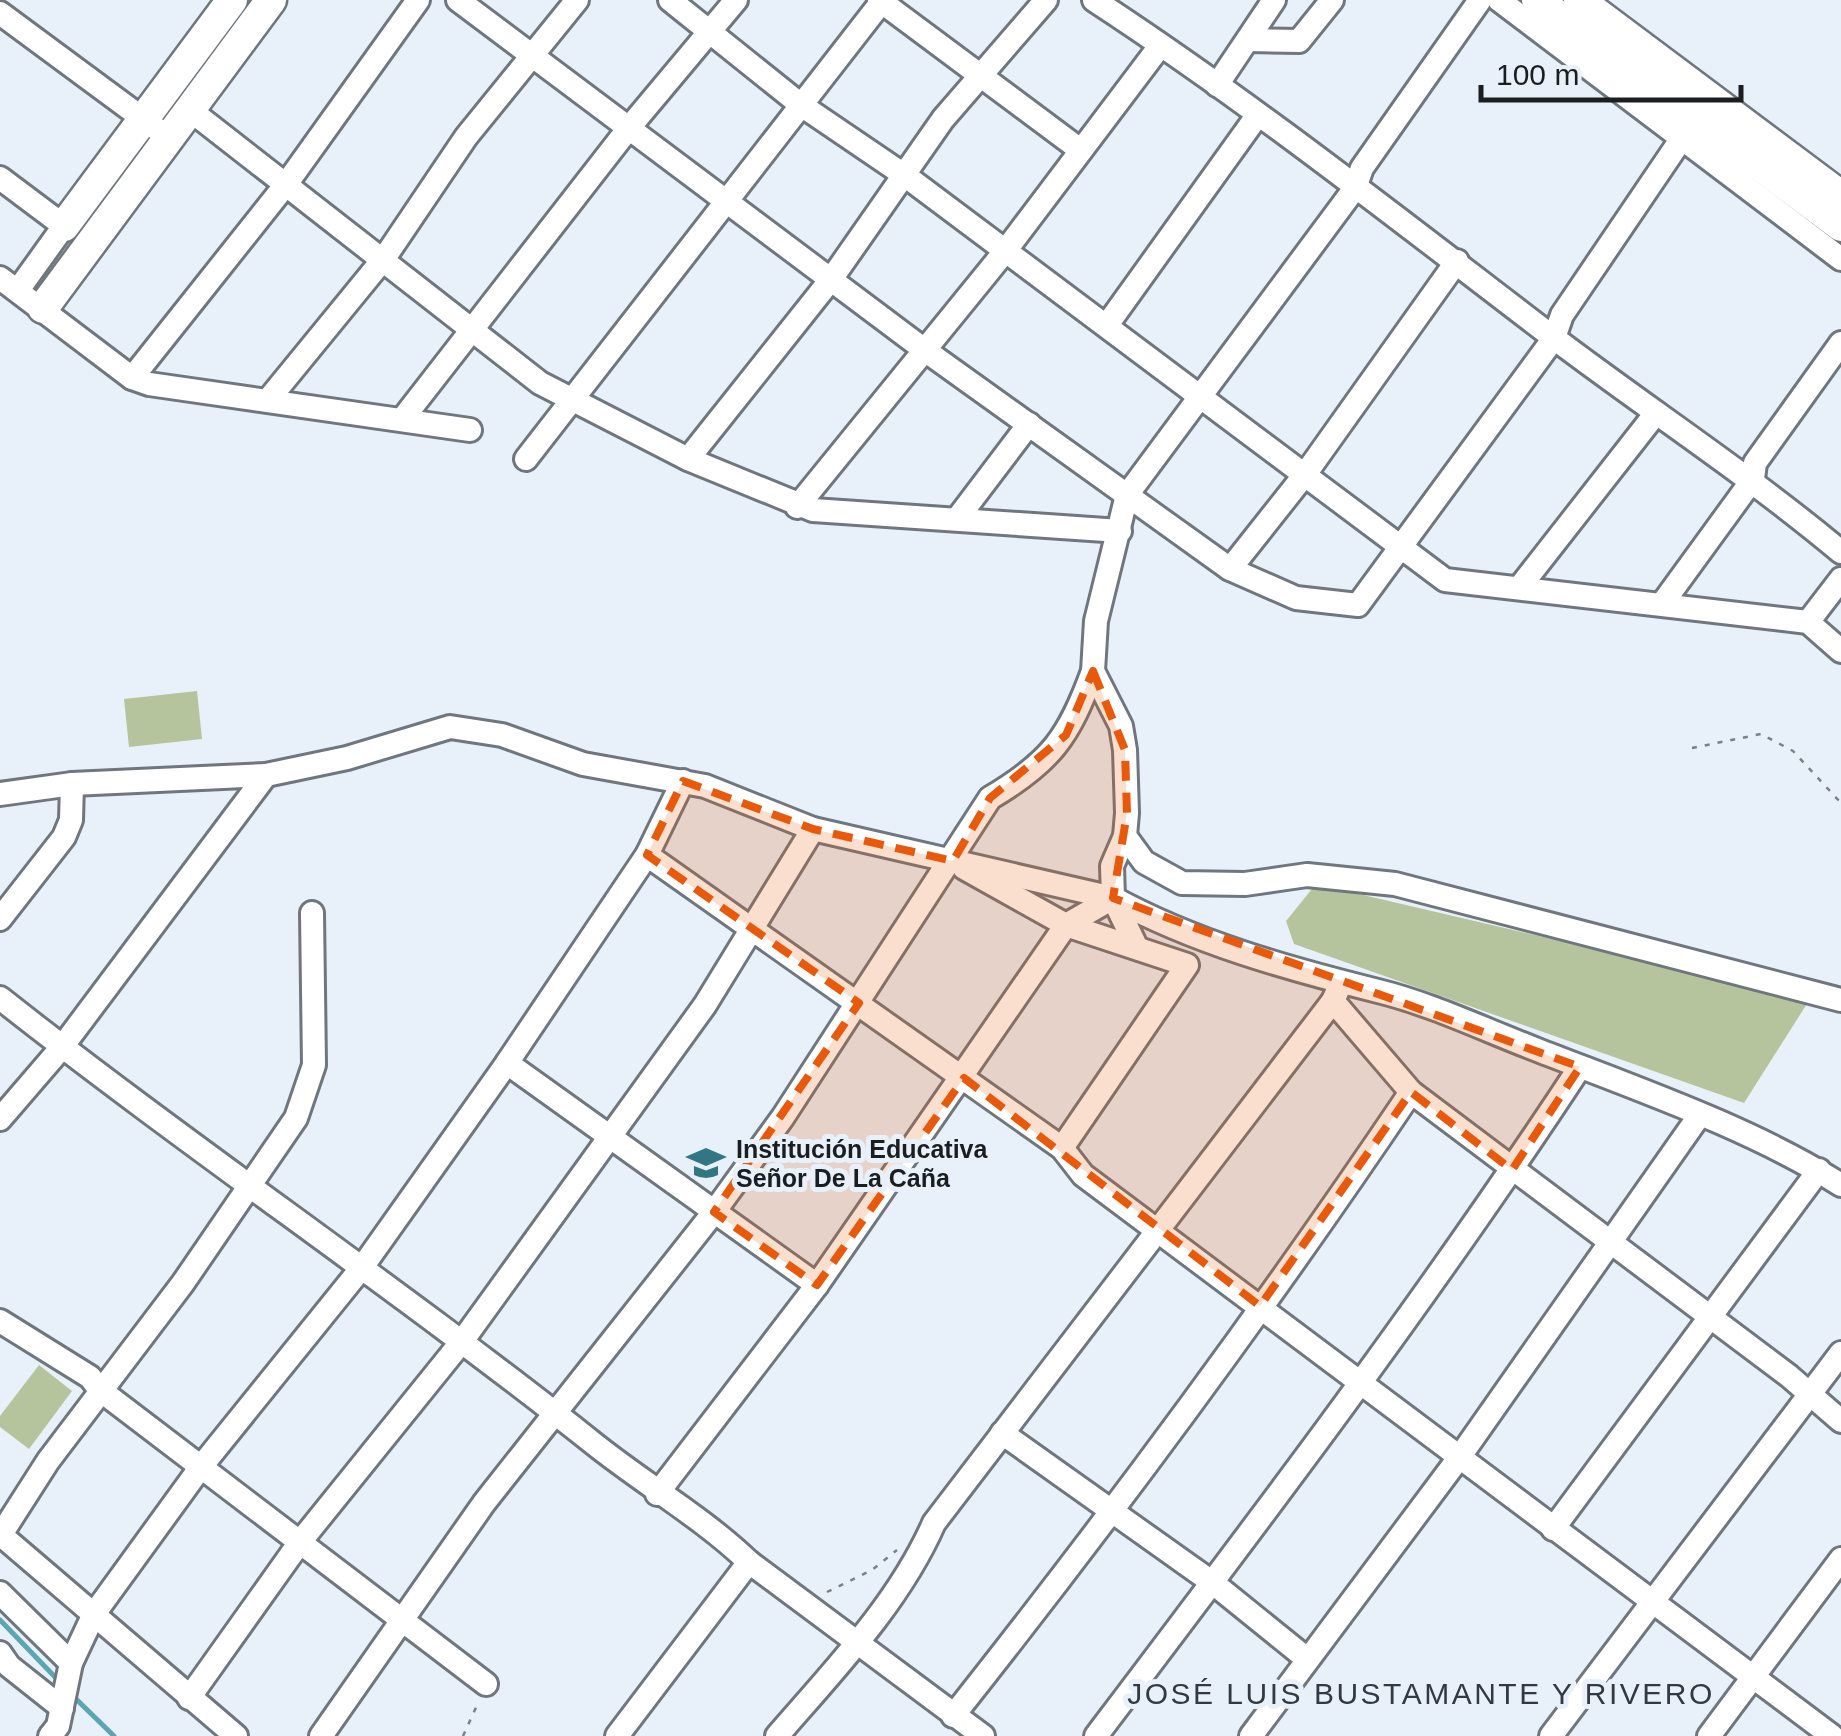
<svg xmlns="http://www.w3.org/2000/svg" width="1841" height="1736" font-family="Helvetica,sans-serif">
  <rect width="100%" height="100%" fill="#e8f1fa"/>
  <g fill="#b5c49d">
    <polygon points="197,691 202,739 129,747 124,699"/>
    <polygon points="1316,884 1810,999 1744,1103 1294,944 1286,921"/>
    <polygon points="39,1365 72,1391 29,1449 0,1427 0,1416"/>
  </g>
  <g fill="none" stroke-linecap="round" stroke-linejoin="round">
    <g stroke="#5ca5b2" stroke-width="5">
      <polyline points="0,1620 56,1678"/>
      <polyline points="75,1698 114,1736"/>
    </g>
    <g stroke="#6f767e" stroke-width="28">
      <g id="minor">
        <polyline points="458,0 926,351 1230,569 1296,598 1358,605 1554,338 1562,315 1680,141"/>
        <polyline points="670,0 801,105 907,177 1445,580 1808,622 1841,651"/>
        <polyline points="879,0 1079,149"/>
        <path d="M1094 0C1253 104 1403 223 1554 338 1649 410 1749 475 1841 552"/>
        <polyline points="1499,0 1841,259"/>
        <polyline points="0,13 169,138"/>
        <polyline points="1248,40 1299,41 1332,0"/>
        <polyline points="1217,85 1274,0"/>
        <polyline points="190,110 540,383 688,459 813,510 1120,531"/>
        <polyline points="0,178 64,226 18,290"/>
        <polyline points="0,278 132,378 149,384 470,430"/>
        <polyline points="1107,325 1257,116"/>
        <polyline points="132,378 287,183 418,0"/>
        <polyline points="268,400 385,257 466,137 577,0"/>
        <polyline points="404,417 628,129 736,0"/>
        <polyline points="526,459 883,0"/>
        <polyline points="688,459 832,278 943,119 1046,0"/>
        <polyline points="797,507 1006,250 1160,46"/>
        <polyline points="957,519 1029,424"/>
        <polyline points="1230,569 1306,473 1457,261"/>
        <polyline points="1519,588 1656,413"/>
        <polyline points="1662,604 1753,479 1755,463 1841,343"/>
        <polyline points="1808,622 1841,579"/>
        <path d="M0 794 72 784 266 775 347 758 450 727 502 735 583 764 705 786 813 829 1113 898C1193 942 1289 969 1378 991 1431 1004 1483 1029 1535 1049 1632 1087 1754 1129 1841 1185"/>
        <polyline points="1125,836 1144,862 1182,883 1245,884 1307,875 1395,884 1841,1000"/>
        <polyline points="647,855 1062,1148 1083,1175 1832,1736"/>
        <polyline points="964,868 1066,925 1187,965 1062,1148"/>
        <polyline points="0,919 64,837 71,820 72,784"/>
        <polyline points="1136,946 1113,898 1112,866 1125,836 1127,813 1125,750 1121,726 1093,671 1096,621 1127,495 1355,188 1362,168 1480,0"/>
        <path d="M0 998C194 1151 399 1289 593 1443 644 1484 702 1517 749 1562L983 1736"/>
        <polyline points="1333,1001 1411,1092 1789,1376 1841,1421"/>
        <polyline points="507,1063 817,1285"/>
        <polyline points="0,1119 62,1047 266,775"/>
        <polyline points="0,1321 90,1377 100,1390 486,1684"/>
        <polyline points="1002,1433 1213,1583 1307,1659"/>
        <polyline points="657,1494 817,1285 1066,925 1113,898"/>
        <polyline points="1553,1529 1819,1170"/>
        <polyline points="1,1535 236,1736"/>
        <polyline points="0,1536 48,1461 183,1283 296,1118 314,1065 312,913"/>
        <polyline points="0,1593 71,1663"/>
        <polyline points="0,1653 9,1666 62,1708"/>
        <polyline points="189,1698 300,1542 463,1340 705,1005 813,829"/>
        <path d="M953 1716C1113 1514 1267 1306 1411 1092"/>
        <polyline points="50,1736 58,1726 71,1663 94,1614 200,1468 363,1266 507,1063 647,855 683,781"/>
        <path d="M321 1736 484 1503 714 1212 783 1117 990 798C1051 762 1069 737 1093 671"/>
        <polyline points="617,1736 749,1562"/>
        <path d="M777 1736C834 1670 899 1603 934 1523L1333 1001 1340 985"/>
        <path d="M1096 1736C1262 1517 1429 1297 1580 1067"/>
        <polyline points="1251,1736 1461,1455 1699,1116"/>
        <polyline points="1551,1736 1841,1353"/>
        <polyline points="1709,1736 1841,1559"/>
      </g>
    </g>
    <g stroke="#6f767e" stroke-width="35">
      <g id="major">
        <polyline points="1537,0 1841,226"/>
        <polyline points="1579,0 1841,196"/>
        <polyline points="64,226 232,0"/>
        <polyline points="43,308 271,0"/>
      </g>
    </g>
    <g stroke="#7a8085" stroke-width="2.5" stroke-dasharray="5 8" stroke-linecap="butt">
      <polyline points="1692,748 1761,734 1793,751 1841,803"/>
      <polyline points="827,1592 872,1570 897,1550"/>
      <polyline points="463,1736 479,1701"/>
    </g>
    <use href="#minor" stroke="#fff" stroke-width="22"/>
    <use href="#major" stroke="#fff" stroke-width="30"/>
  </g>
  <path fill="#e8590c" fill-opacity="0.2" stroke="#e8590c" stroke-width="8" stroke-dasharray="20 12" stroke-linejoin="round" d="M1093 671 1125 750 1127 813 1113 898 1580 1067 1512 1170 1411 1092 1260 1306 964 1078 817 1285 714 1212 859 1003 647 855 683 781 813 829 953 861 990 798 1066 735Z"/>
  <defs>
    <g id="school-bare" transform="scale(3)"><path d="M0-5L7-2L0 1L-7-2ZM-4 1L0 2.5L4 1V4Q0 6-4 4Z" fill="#307783" stroke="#e8f1fa" stroke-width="2.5" paint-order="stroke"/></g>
  </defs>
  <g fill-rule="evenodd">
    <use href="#school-bare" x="706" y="1163"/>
  </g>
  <g text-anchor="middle" stroke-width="10" stroke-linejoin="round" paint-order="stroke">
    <g font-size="25" font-weight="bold" fill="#1b1e21" stroke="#e8f1fa" text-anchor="start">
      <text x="736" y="1158">Institución Educativa<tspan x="736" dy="29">Señor De La Caña</tspan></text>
    </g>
    <g font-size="30" letter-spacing="2.5" fill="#323940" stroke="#e8f1fa">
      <text x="1421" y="1704">JOSÉ LUIS BUSTAMANTE Y RIVERO</text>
    </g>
  </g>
  <path d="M1481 85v15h260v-15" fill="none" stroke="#1b1e21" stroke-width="5"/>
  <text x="1496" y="85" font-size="30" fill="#1b1e21" stroke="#e8f1fa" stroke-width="8" paint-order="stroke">100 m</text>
</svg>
